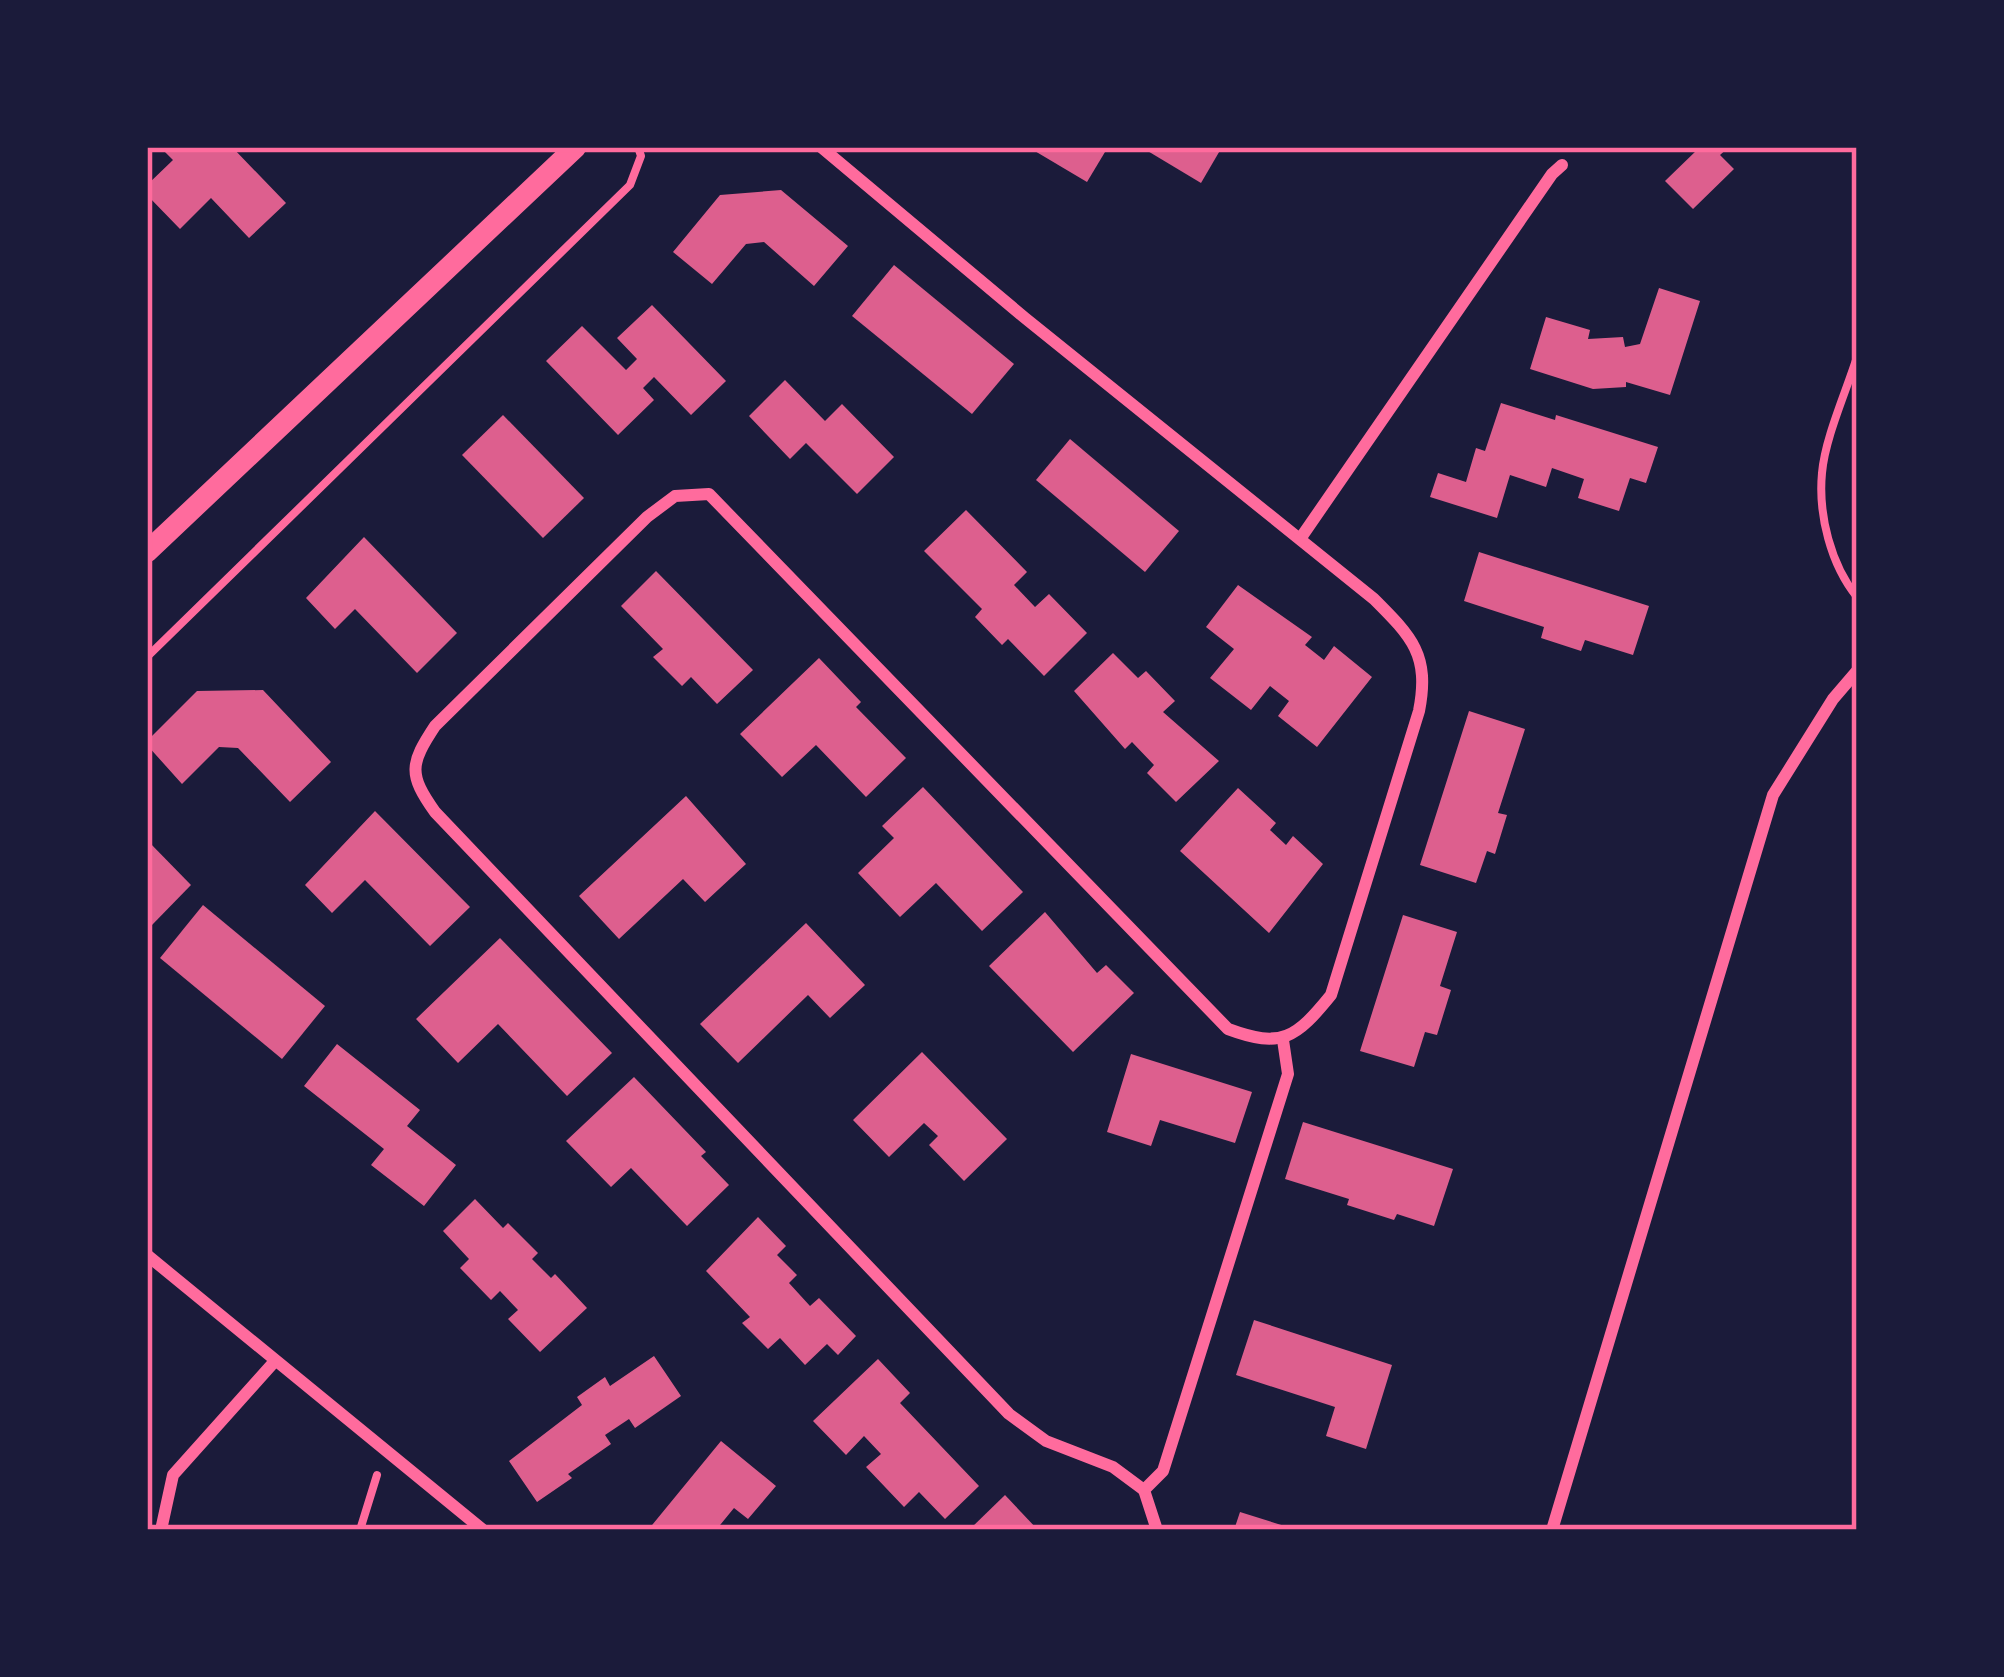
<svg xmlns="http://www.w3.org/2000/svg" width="2004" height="1677" font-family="Bitter,serif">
  <rect width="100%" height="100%" fill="#1b1b3a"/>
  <g fill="#dd5f8e">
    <polygon points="160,147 232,147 286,203 249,238 211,198 180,229 147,195 147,185 173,160"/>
    <polygon points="1028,147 1108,147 1087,182"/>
    <polygon points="1141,147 1222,147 1201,183"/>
    <polygon points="1696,147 1729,147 1720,155 1734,169 1693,209 1665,181 1698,149"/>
    <polygon points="781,190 848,246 814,286 764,242 746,244 712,284 673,252 720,195"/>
    <polygon points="894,265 1014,364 972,414 852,316"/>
    <polygon points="1659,288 1700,301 1670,395 1626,382 1626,387 1593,389 1530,369 1546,317 1590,330 1588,339 1623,337 1625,347 1640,344"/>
    <polygon points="652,305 726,381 691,415 654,377 643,388 654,400 618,435 546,361 582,326 626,370 637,359 617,338"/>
    <polygon points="785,380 825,421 842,404 894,457 857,494 806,443 790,459 749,416"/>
    <polygon points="1501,403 1555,420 1556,415 1658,447 1646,483 1630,478 1619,511 1578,498 1584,479 1552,468 1546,487 1510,475 1497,518 1430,497 1438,473 1466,482 1476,448 1485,451"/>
    <polygon points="503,415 584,498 543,538 462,455"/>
    <polygon points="1070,439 1179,531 1145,572 1036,480"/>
    <polygon points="966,510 1027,572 1014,585 1035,607 1049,594 1087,633 1044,676 1008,639 1002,645 975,617 982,609 924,551"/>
    <polygon points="364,537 457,633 417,673 355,609 335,629 306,598"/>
    <polygon points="1479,552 1649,606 1633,655 1585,640 1581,651 1541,638 1544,627 1464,601"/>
    <polygon points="656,571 753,670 717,704 691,677 682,686 653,657 663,649 621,606"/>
    <polygon points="1238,585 1312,637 1305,645 1324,660 1334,646 1372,677 1317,747 1278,716 1289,701 1270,686 1251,710 1210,678 1234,649 1206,627"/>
    <polygon points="1113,653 1138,678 1146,671 1175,701 1163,712 1219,761 1176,802 1147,773 1154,765 1132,742 1125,749 1074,691"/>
    <polygon points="819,658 861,702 856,707 906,758 866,797 816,745 782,777 740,734"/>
    <polygon points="263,690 331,762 290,802 238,748 219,747 182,784 147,745 147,741 197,691"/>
    <polygon points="1469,711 1525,729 1498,813 1507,815 1495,854 1487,851 1476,883 1420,865"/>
    <polygon points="923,787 1023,892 982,931 936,883 900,917 858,873 894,838 882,826"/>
    <polygon points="1238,788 1276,823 1270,830 1286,845 1293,836 1323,864 1269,933 1180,851"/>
    <polygon points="686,796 746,864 705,902 683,879 619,939 579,896"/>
    <polygon points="375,811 470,907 430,946 365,880 332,913 305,885"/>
    <polygon points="147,840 191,885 152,925 147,920"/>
    <polygon points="203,905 325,1006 282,1059 160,958"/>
    <polygon points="1045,912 1097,973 1106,965 1134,993 1073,1052 989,966"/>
    <polygon points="1403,915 1457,932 1440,986 1451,990 1437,1035 1425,1032 1414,1067 1360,1051"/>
    <polygon points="806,923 865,985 830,1018 808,995 738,1063 700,1024"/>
    <polygon points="500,938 612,1053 567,1096 498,1024 458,1063 416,1019"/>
    <polygon points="337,1044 420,1110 407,1126 456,1165 424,1206 371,1165 384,1149 304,1086"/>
    <polygon points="922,1052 1007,1139 964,1181 929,1145 938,1136 924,1123 889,1157 853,1120"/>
    <polygon points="1131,1054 1252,1092 1235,1143 1160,1120 1151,1146 1107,1132"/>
    <polygon points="634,1077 706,1152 701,1156 729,1185 687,1226 631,1168 611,1187 566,1141"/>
    <polygon points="1303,1122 1453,1169 1434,1226 1397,1214 1394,1220 1347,1205 1349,1199 1285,1179"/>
    <polygon points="475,1199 503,1228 508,1223 538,1253 532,1259 551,1278 555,1274 587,1308 540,1352 508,1319 518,1310 500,1291 491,1300 460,1268 469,1259 443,1231"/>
    <polygon points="758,1217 786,1246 777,1255 797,1275 789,1283 810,1306 819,1298 856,1336 838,1355 827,1344 805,1365 780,1338 768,1349 742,1323 750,1317 706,1271"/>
    <polygon points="1254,1320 1392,1365 1366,1449 1326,1436 1335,1407 1236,1375"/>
    <polygon points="654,1356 681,1396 635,1428 629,1419 605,1435 611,1444 568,1474 572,1478 537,1502 509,1461 582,1405 577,1397 605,1377 610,1386"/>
    <polygon points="878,1359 910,1393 900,1403 979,1486 945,1519 919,1492 904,1507 866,1467 881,1454 864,1436 846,1455 813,1421"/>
    <polygon points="721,1441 776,1486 748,1519 734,1508 716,1530 648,1530"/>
    <polygon points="1005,1495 1038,1530 969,1530"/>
    <polygon points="1240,1512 1294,1529 1294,1530 1234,1530"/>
  </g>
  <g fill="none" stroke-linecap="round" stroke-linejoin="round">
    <g stroke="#ff6b9d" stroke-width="8">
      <path d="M1857 357C1846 392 1825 438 1822 473 1818 515 1831 565 1857 597"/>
      <polyline points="147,657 630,185 641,156 638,147"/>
      <polyline points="360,1530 377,1475"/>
    </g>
    <g stroke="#ff6b9d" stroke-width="12">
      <path d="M821 147 1025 318 1374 599C1412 637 1430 655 1419 711L1331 995C1296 1038 1282 1049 1228 1029L709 494 675 496 647 517 435 726C410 764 408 774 435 812L1009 1414 1046 1441 1113 1467 1144 1490"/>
      <polyline points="1300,539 1552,174 1562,165"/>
      <polyline points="147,1255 483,1530"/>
      <polyline points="161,1530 173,1475 275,1361"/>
      <polyline points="1157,1530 1144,1490 1163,1471 1288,1074 1283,1040"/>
      <polyline points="1552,1530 1773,795 1833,699 1857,671"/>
    </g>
    <polyline stroke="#ff6b9d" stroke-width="21" points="147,552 576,147"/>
  </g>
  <rect width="2004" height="1677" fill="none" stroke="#1b1b3a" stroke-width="300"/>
  <rect x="150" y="150" width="1704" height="1377" fill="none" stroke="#ff6b9d" stroke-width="4.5"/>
</svg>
